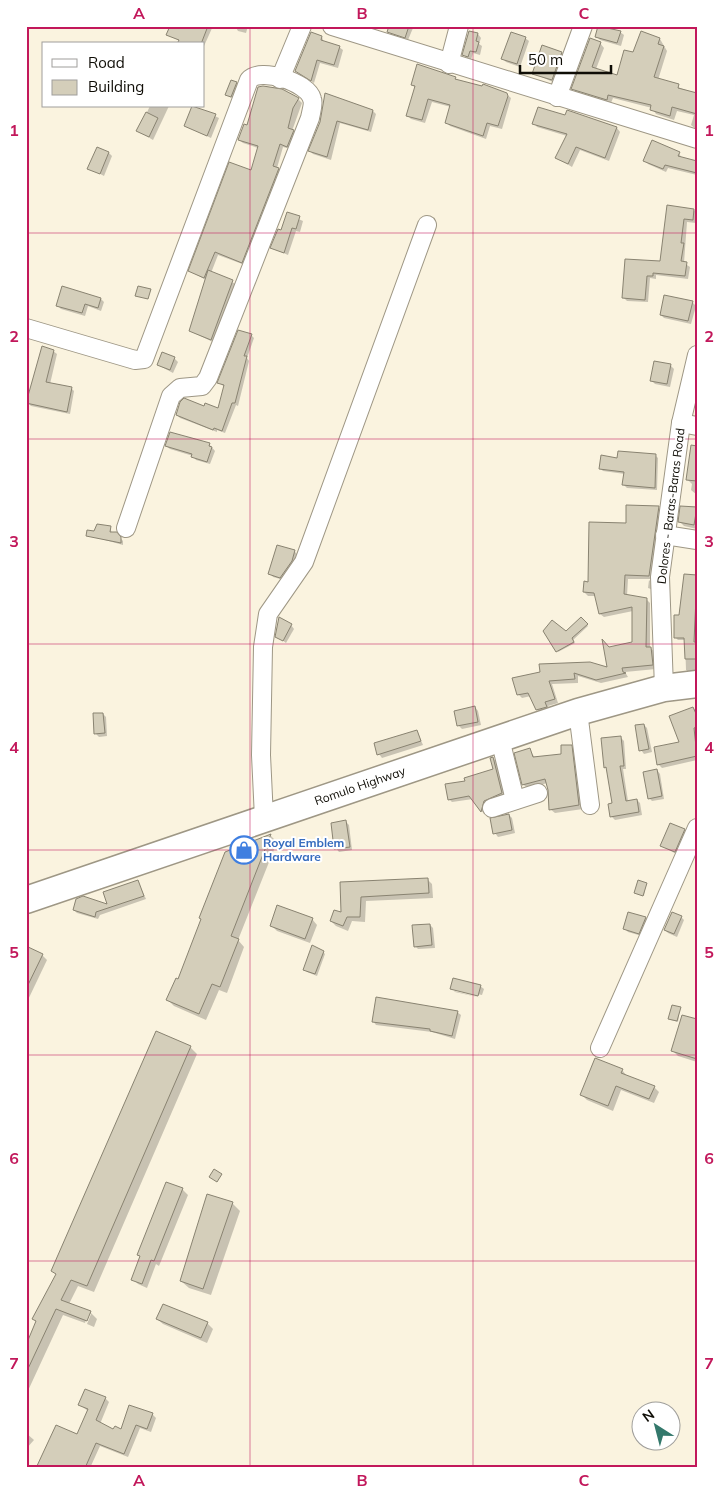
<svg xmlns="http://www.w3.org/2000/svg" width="723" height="1494" font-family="Mulish,sans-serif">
  <rect width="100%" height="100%" fill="#faf3df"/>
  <g fill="#0003">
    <polygon points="171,26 213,26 204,46 204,44 178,44 180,41 168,35"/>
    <polygon points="235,26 248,26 246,33 238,31"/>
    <polygon points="390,26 410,26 413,28 408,40 391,35 388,31"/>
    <polygon points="599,26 620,32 624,35 621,46 600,40 596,36"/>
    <polygon points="642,33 660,39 667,51 658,80 697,94 697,130 691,125 694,115 677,111 674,120 656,114 652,108 613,98 611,103 577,93 573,89 600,43 604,48 596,69 618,76 634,54"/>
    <polygon points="478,34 481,38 479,44 482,46 480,55 473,53 471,60 467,58 464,55"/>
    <polygon points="322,37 324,43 339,47 343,50 338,68 320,63 314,83 296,71"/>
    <polygon points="525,38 529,41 520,67 506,62 503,59"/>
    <polygon points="562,53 565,56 555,83 533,73"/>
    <polygon points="455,78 458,81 506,94 511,98 502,129 490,126 486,139 450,126 446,122 451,107 432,102 425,123 411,119 408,116 416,88 412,85"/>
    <polygon points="236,83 240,87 235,100 227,95"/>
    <polygon points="326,95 373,111 376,114 371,132 340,123 331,160 313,154 310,151 321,122"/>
    <polygon points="298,99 302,103 292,131 297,134 291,149 283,147 277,168 282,172 245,265 218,255 211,273 236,284 215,343 190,331 206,280 190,271 252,172 258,148 243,143 239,140 248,127"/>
    <polygon points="150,106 169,106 153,140 138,131"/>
    <polygon points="193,106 219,118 211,138 185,126"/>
    <polygon points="568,111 617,128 620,132 609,161 580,150 572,167 557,158 567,136 537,127 534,123 566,117"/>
    <polygon points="653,142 679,153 682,159 697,162 697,175 668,168 666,172 648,164 645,160"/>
    <polygon points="109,153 112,156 104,176 89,168"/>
    <polygon points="668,206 694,210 697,213 696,223 687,222 684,263 690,267 688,279 656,275 656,279 650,278 648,302 627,301 623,297 661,262"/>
    <polygon points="287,214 303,221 300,232 296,231 288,255 272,248 282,232"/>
    <polygon points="101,299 104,302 101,311 88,306 85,316 61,309 58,306"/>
    <polygon points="692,302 696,306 691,324 664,318 661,315"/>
    <polygon points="251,335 254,338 247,358 249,361 238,406 236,405 225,433 217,430 217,432 180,418 177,415 205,408 219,410 225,387 219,383"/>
    <polygon points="53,351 57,354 50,384 71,388 74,391 70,414 31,406 28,403"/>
    <polygon points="174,358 178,362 173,373 158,365"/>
    <polygon points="655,362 671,366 674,369 670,387 655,384 651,380"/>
    <polygon points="697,438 697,495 691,490 692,484 687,479 694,461"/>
    <polygon points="209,444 215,451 210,464 196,460 193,456 170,449 166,446"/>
    <polygon points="655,455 658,458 657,490 627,488 624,485 625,474 603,471 600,468 618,459"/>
    <polygon points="658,507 662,511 653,579 628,579 627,596 646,599 650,603 650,648 655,652 656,669 625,672 628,677 601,683 578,676 578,683 552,684 558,703 548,706 550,710 541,714 531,696 522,698 518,694 514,679 609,669 609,649 633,644 633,611 604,617 600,614 596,596 588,596 584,592 627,525"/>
    <polygon points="697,508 697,529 684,526 680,522"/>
    <polygon points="110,528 112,533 116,533 123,541 123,545 87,535"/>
    <polygon points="294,551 298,555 295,565 284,580 273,577 270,573"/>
    <polygon points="697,576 696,672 690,673 686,670 685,640 678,640 675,637 680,617"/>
    <polygon points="649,580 650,581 651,589 648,588"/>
    <polygon points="583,620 588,626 573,640 575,643 558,652 566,632"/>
    <polygon points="291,625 294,629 286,643 277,636"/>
    <polygon points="475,707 478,711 481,725 462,729 459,726"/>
    <polygon points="693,708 697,711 697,760 662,768 658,764 681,743"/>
    <polygon points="103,714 106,717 107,736 99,737 96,734"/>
    <polygon points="644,725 647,728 652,752 644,754 641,750"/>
    <polygon points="417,731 423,745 382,758 379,754"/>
    <polygon points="620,737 624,741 626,769 623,769 628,801 637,800 640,803 642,815 615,820 611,816 613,804 607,769 605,767"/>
    <polygon points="571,746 575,750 583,809 555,813 550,809 547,783 528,789 523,784 530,750 535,758 563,755"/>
    <polygon points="493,758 496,761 505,797 487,803 484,814 473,799 452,802 449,799 466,782 494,770"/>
    <polygon points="695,765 697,765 697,790"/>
    <polygon points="657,770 660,774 664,799 652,801 649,798"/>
    <polygon points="509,815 512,818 515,833 498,837 495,833"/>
    <polygon points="346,822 349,825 352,850 339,852 336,848"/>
    <polygon points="684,830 687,834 678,855 662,846"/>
    <polygon points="271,836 277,842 238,940 244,947 227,993 219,990 206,1020 174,1006 168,1000 179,981 226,853"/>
    <polygon points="427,879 432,884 433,898 366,901 365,922 352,921 348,931 336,926 331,921 342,914 341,883"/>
    <polygon points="138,882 146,899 100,915 98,919 77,913 74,910 109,906"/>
    <polygon points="646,884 644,896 637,894"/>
    <polygon points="681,917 684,920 677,937 668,933 665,930"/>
    <polygon points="646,918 649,921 642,936 628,932 625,929"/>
    <polygon points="312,919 317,925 310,943 277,931 271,925"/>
    <polygon points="430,925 433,928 435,948 418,949 415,946"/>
    <polygon points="323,952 325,954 317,976 307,972 305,970"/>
    <polygon points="42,955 47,960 26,1004 26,965"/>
    <polygon points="480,986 484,989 482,995 452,989"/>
    <polygon points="454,991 482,998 455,992"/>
    <polygon points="680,1008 678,1022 671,1020 669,1018"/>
    <polygon points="457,1012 461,1015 455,1039 432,1032 376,1025 373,1021"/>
    <polygon points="697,1020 697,1062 678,1056 673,1051"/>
    <polygon points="190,1047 197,1054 94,1292 78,1286 69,1304 90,1312 97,1319 94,1327 87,1324 91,1314 88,1314 85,1323 63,1315 26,1395 26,1349 37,1322 34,1319 57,1275 53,1271"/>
    <polygon points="622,1070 627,1076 654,1087 659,1092 654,1103 621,1090 613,1111 587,1100 582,1095"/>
    <polygon points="167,1183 183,1190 188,1195 159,1266 156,1264 147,1288 138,1284 133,1279"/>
    <polygon points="208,1196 233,1204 240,1211 211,1295 189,1288 181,1281"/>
    <polygon points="157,1319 207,1323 213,1329 207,1343 163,1324"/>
    <polygon points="105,1398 109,1402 100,1424 114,1431 122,1430 152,1414 156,1418 151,1432 140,1428 128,1457 100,1446 90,1468 40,1468 78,1436 88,1411 80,1405"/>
    <polygon points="26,1433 34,1440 26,1449"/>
  </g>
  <g fill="#d4ceba" stroke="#898371">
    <polygon points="170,26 208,26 201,44 177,44 179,40 166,35"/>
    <polygon points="389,26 409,26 405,38 387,32"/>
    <polygon points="598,26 621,31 617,43 595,37"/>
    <polygon points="469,31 478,33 476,41 479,42 476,52 470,51 468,57 462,55"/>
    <polygon points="641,31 660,38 658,44 664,46 654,77 679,84 678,88 697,93 697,114 672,107 670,116 650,110 651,105 608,95 607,100 571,89 590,38 601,42 592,67 617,75 624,50 633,52"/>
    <polygon points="311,32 322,36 321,40 340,46 334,65 317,60 311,81 295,71"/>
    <polygon points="511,32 526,37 517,64 501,59"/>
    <polygon points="542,45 562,52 552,80 532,74"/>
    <polygon points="417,64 456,77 455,79 482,86 483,84 507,93 508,96 498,126 487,123 483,136 445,123 450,105 428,99 422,120 406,116 415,86 411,85"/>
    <polygon points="231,80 237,82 231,97 225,95"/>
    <polygon points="263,86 282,89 299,98 293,108 288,128 294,130 287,147 280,144 273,166 279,168 242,263 215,252 204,278 188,271 229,162 251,170 258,146 238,140 244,124 247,125 258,87"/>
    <polygon points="325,93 373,110 368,130 337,121 327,157 308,151 320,122"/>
    <polygon points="192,106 216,114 207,136 184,126"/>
    <polygon points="538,107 565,115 567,110 617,127 605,158 576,147 568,164 555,158 567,134 532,124"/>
    <polygon points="146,112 158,118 149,137 136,131"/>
    <polygon points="652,140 680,152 678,156 697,161 697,173 665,165 663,169 643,161"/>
    <polygon points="97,147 109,152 100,174 87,169"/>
    <polygon points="667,205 694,209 693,220 684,219 681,243 684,243 681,261 687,262 685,276 653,273 653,276 647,276 645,300 622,298 625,259 660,261"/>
    <polygon points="287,212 300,216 296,229 292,228 284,253 270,248 278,229 281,230"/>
    <polygon points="208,270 233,280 211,340 189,331"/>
    <polygon points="62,286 101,298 98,308 85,304 82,313 56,306"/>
    <polygon points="138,286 151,289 148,299 135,296"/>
    <polygon points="664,295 693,301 688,321 660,315"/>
    <polygon points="238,330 252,334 244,356 247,356 235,403 232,403 222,431 214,428 213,430 176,415 180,402 184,398 204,406 205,403 218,408 224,385 217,383"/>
    <polygon points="42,346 54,350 46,382 72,387 67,412 26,403"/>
    <polygon points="162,352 175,357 170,370 157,365"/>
    <polygon points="654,361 671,364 667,384 650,381"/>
    <polygon points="170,432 210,443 209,446 212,447 207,462 191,457 192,454 165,446"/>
    <polygon points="691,445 697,446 697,481 686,480"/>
    <polygon points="618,451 656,454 655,488 622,485 624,472 599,469 601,455 617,458"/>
    <polygon points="626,505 659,506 649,576 625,575 624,594 647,598 646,647 651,647 653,665 622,668 623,672 626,673 596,680 574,673 575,679 549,681 555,699 545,702 547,707 536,710 528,693 517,695 512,678 540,672 539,664 590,662 607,667 602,639 609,647 632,642 632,607 599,614 594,593 583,592 584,581 588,582 589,522 626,523"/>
    <polygon points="680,506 697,507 694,525 678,522"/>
    <polygon points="97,524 111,526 110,532 117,532 121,537 121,543 86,536 87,530 94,531"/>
    <polygon points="277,545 295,550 292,561 280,578 268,574"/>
    <polygon points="684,574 697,575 694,642 697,642 697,659 685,659 684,638 674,638 674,615 679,615"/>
    <polygon points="279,617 292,624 283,641 275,637"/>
    <polygon points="581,617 588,624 572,638 574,642 556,652 543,631 552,620 566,631"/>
    <polygon points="475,706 478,722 457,726 454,711"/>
    <polygon points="693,707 697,716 697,727 694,728 697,756 657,765 654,747 679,742 669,716"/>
    <polygon points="93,713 103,713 105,733 94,734"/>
    <polygon points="644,724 649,749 639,751 635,725"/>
    <polygon points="417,730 421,741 377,755 374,743"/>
    <polygon points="621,736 624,766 620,766 626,801 637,799 639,812 610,817 608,804 612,803 606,767 604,768 601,738"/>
    <polygon points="561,745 572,745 579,805 549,810 548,790 545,779 522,785 514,753 530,748 533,757 561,754"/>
    <polygon points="493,757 502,793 484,801 481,812 469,796 448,800 445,784 465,781 464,778 493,769 490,758"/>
    <polygon points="657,769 662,796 648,799 643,772"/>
    <polygon points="509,814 512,830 493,834 490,818"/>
    <polygon points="346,820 350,847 334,849 331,823"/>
    <polygon points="670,823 685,829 675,852 660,846"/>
    <polygon points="271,834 231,936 239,939 220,987 212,984 199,1014 166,1000 176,978 178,979 201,919 199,918 225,852"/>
    <polygon points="428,878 429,893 361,897 360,917 347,917 343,926 330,921 334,910 341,912 340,882"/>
    <polygon points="138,880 144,896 96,912 95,917 73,910 76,899 83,896 107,904 103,892"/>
    <polygon points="638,880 647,883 643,896 634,893"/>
    <polygon points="277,905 313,918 305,939 270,926"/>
    <polygon points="628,912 646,917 639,934 623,929"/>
    <polygon points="672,912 682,916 674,934 664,930"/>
    <polygon points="430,924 432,945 414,947 412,925"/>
    <polygon points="312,945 324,951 315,974 303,970"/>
    <polygon points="26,946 43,954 26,989"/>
    <polygon points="453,978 481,985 478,996 450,989"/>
    <polygon points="376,997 458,1011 452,1036 430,1031 430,1029 372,1022"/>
    <polygon points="672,1005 681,1007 677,1021 668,1019"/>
    <polygon points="682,1015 697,1019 697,1059 671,1051"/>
    <polygon points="156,1031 191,1046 87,1286 71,1280 61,1300 91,1311 87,1321 56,1309 26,1373 26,1345 36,1321 32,1319 56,1274 51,1271"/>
    <polygon points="595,1058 623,1069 621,1073 655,1086 649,1099 616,1086 608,1106 580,1095"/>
    <polygon points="214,1169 222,1174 217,1182 209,1177"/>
    <polygon points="166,1182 183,1188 154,1261 151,1260 142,1284 131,1280 140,1256 137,1255"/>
    <polygon points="207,1194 233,1202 203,1289 180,1281"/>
    <polygon points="163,1304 208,1322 201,1338 156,1319"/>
    <polygon points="85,1389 106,1397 96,1420 113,1429 115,1426 121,1429 129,1405 153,1413 147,1429 136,1425 124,1454 96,1443 85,1468 36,1468 56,1425 77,1434 88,1409 78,1405"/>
  </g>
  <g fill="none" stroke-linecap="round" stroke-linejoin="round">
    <g stroke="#9e9785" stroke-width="20">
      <g id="minor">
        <polyline points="332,26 697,139"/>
        <polyline points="449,64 459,26"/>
        <polyline points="280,79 302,26"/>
        <polyline points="557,97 583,26"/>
        <path d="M26 328 135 360 144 359 249 80C260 67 308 82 312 99 314 104 311 112 310 118L208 378 202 386 180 388 171 396 126 528"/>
        <polyline points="681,423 697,426"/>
        <polyline points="665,535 697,540"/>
        <polyline points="664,688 660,577 681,423 697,355"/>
        <polyline points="578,712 590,805"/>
        <polyline points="500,739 515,800"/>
        <polyline points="492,808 538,793"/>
        <polyline points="264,818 261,755 263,647 268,614 304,562 427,225"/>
        <polyline points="600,1048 697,828"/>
      </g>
    </g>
    <g stroke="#9e9785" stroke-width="29">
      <polyline id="highway" points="26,900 578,712 664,688 697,684"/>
    </g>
    <use href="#minor" stroke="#fff" stroke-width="18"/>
    <use href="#highway" stroke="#fff" stroke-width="26"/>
  </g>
  <path fill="none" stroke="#c2185b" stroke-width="1" stroke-opacity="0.55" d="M250 26V1468M473 26V1468M26 233H697M26 439H697M26 644H697M26 850H697M26 1055H697M26 1261H697"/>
  <defs>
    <g id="shop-ring" transform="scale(1.4375)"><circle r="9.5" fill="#fff" stroke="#3f7fe0" stroke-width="1.5"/><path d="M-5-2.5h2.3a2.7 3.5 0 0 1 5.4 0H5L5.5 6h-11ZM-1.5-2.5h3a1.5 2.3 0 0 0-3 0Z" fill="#3f7fe0"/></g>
  </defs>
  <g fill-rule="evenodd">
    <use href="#shop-ring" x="244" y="850"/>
  </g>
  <g text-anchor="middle" stroke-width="4" stroke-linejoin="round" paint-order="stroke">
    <g font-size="12" fill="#0f0d06" stroke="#fff">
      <text transform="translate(671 506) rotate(-83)" y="4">Dolores - Baras-Baras Road</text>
      <text transform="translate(360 786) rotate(-19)" y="4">Romulo Highway</text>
    </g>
    <g font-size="12" font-weight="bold" fill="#366cbe" stroke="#fff" text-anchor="start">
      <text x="263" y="847">Royal Emblem<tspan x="263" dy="14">Hardware</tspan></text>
    </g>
  </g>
  <rect width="723" height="1494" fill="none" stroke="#ffffff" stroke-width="55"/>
  <rect x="42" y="42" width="162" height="65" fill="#ffffff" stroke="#9f9e9b"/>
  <rect x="52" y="59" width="25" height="8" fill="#ffffff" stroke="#9f9e9b"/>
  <text x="88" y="68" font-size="15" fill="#0f0d06">Road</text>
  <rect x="52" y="80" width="25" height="15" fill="#d4ceba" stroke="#9f9e9b"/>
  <text x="88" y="92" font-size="15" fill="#0f0d06">Building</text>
  <g transform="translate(656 1426) rotate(324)"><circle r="24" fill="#ffffff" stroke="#9f9e9b"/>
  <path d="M0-4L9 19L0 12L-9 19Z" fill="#33786b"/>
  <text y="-8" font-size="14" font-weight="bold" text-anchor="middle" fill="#0f0d06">N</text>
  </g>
  <path d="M520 65v8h91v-8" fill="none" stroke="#0f0d06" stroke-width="2.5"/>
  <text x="528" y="65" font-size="15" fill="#0f0d06" stroke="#ffffff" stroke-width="4" paint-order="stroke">50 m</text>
  <rect x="28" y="28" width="668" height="1438" fill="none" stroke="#c2185b" stroke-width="2"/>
  <g font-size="16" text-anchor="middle" font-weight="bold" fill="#c2185b">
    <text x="139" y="19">A</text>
    <text x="362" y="19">B</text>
    <text x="584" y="19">C</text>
    <text x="14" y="136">1</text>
    <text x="709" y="136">1</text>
    <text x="14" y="342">2</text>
    <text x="709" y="342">2</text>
    <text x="14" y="547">3</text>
    <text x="709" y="547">3</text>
    <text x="14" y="753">4</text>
    <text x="709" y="753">4</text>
    <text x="14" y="958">5</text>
    <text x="709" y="958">5</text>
    <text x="14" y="1164">6</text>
    <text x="709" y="1164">6</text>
    <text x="14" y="1369">7</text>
    <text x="709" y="1369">7</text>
    <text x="139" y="1486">A</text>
    <text x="362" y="1486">B</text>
    <text x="584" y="1486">C</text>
  </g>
</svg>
